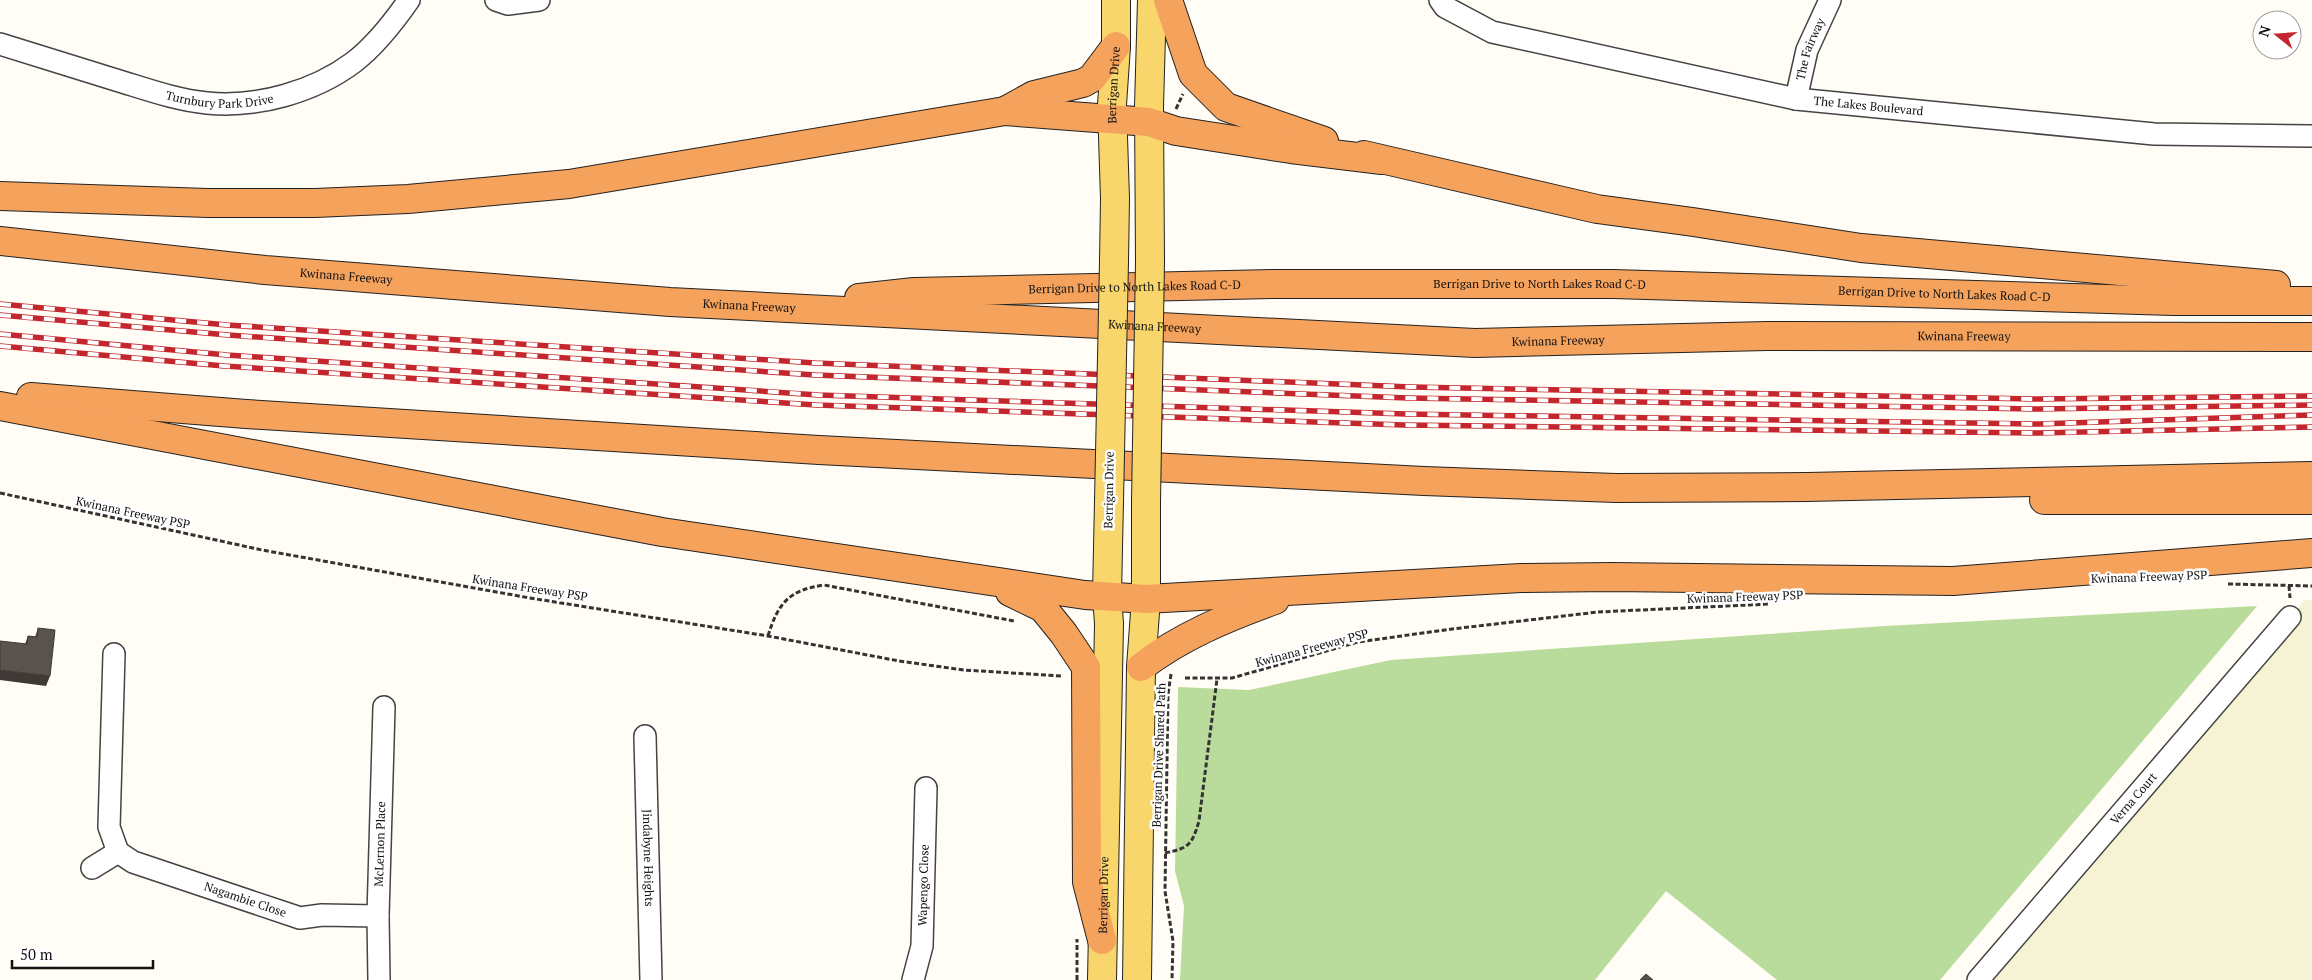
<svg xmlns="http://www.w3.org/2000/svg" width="2312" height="980" font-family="'PT Serif',serif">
  <rect width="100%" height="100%" fill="#fffdf5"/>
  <polygon fill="#f6f3d4" points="2305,600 2312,600 2312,980 1985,980"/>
  <polygon fill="#b9dc9c" points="2257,606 1940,980 1777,980 1666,891 1595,980 1180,980 1184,906 1175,871 1178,687 1249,690 1391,660 1885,626"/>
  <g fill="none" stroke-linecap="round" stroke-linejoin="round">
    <g stroke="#444" stroke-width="24">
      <g id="minor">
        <polyline points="496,0 508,4 539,0"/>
        <path id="s1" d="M1440 0 1445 7 1492 32 1796 99 2154 134 2312 136"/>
        <path id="s2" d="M0 44C39 56 77 68 116 80 146 89 176 100 207 103 257 108 314 92 354 62 376 45 393 23 409 0"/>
        <path id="s3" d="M1796 99 1807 50 1830 0"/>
        <path id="s4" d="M114 654 109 827 118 852 133 862 300 918 322 915 378 916"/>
        <path id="s5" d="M645 736 651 980"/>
        <polyline points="92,868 118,852"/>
        <path id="s6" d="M379 980 378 916 384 707"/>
        <path id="s7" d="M913 980 922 946 926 788"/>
        <path id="s8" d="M1978 980 2290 617"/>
      </g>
    </g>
    <g stroke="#222" stroke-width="30">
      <g id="primary">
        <path id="s9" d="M1114 261 1115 199 1112 105 1116 46V0"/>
        <polyline points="1150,261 1149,107 1152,0"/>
        <path id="s10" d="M1102 980 1109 624 1107 595 1109 501"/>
        <polyline points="1137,980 1141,667 1146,599 1146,502"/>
      </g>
    </g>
    <g stroke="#222" stroke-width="30">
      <g id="motorway">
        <polyline points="1168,0 1193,74 1226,107 1324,141"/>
        <polyline points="1005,111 1034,95 1083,83 1092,78 1116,46"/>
        <polyline points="1364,155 1597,209 1693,222 1861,248 2276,285"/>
        <polyline points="0,196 208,203 315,203 408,199 569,184 1005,111 1149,122 1176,131 1291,149 1382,160"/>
        <path id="s11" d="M0 241 265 270 670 302 1475 343 1767 336 2312 337"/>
        <path id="s12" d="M859 298 914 292 1274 284H1613L2173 301H2312"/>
        <polyline points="31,397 246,414 819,450 1424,481 1616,488 1807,487 2312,476"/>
        <polyline points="0,406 662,532 1085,595 1146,599 1521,578 1612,577 1953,581 2312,553"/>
        <polyline points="2044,500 2312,500"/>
        <polyline points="1010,592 1043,608 1064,634 1086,667 1087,882 1102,940"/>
        <path d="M1141 667C1181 636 1228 617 1275 600"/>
      </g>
    </g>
    <g stroke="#333" stroke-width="3" stroke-dasharray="5 2.5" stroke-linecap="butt">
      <polyline points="1176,109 1183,94"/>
      <polyline points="0,493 262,550 530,598 768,636 899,661 964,670 1062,676"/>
      <polyline points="2228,584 2312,586"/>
      <polyline points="2289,586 2290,598"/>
      <path d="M768 636C778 603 789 590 824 585L1014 621"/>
      <polyline points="1171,674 1168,694 1165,891 1173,941 1172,980"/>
      <polyline points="1185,678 1232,678 1358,642 1452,629 1598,612 1770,604"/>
      <path d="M1165 853C1189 848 1192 845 1199 821L1217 679"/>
      <polyline points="1077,980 1077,939"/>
    </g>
    <use href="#minor" stroke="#fff" stroke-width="21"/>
    <use href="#primary" stroke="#f9d66b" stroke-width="28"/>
    <use href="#motorway" stroke="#f5a25d" stroke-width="28"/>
    <g stroke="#c4262e" stroke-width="5.5">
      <g id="rail">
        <polyline points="0,304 227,325 815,363 1411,387 2038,399 2312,396"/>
        <polyline points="0,315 228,335 815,375 1408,398 2038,409 2312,405"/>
        <polyline points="0,334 227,355 818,395 1406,414 2039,424 2312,415"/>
        <polyline points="0,346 224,366 816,405 1404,425 2038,433 2312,427"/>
      </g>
    </g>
    <use href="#rail" stroke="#fff" stroke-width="4" stroke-dasharray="11" stroke-linecap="butt"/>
    <g stroke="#222" stroke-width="30" stroke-linecap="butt">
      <g id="primary-bridge">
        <polyline points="1109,501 1114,261"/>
        <polyline points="1146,502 1150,261"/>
      </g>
    </g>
    <use href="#primary-bridge" stroke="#f9d66b" stroke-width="28"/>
  </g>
  <polygon fill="#4d4742" points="38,628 46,686 25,644 28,636 35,637"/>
  <polygon fill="#3f3936" points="0,670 50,676 46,686 0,680"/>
  <g fill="#5a524d" stroke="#3f3936">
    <polygon points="38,628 55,630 50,676 0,670 0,641 27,644 28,636 37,637"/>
    <polygon points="1646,974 1653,980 1640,980"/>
  </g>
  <g text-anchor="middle" stroke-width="5" stroke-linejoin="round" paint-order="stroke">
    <g font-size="12" fill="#111" stroke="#fff">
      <text dy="4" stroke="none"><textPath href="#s3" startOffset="52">The Fairway</textPath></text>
      <text dy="4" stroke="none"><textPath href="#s9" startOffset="176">Berrigan Drive</textPath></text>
      <text dy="4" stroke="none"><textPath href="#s2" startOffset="228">Turnbury Park Drive</textPath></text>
      <text dy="4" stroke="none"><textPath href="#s1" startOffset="446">The Lakes Boulevard</textPath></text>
      <text dy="4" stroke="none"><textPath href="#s11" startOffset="348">Kwinana Freeway</textPath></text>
      <text dy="4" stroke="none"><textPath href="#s12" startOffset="681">Berrigan Drive to North Lakes Road C-D</textPath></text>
      <text dy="4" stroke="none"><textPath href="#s12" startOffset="276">Berrigan Drive to North Lakes Road C-D</textPath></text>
      <text dy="4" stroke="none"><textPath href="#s12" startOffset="1086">Berrigan Drive to North Lakes Road C-D</textPath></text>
      <text dy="4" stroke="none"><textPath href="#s11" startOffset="752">Kwinana Freeway</textPath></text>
      <text dy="4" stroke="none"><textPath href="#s11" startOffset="1158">Kwinana Freeway</textPath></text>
      <text dy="4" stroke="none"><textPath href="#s11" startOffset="1968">Kwinana Freeway</textPath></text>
      <text dy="4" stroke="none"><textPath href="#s11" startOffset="1562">Kwinana Freeway</textPath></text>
      <text transform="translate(1109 490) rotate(-89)" y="4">Berrigan Drive</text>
      <text transform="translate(133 513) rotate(12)" y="4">Kwinana Freeway PSP</text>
      <text transform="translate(2149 577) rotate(-2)" y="4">Kwinana Freeway PSP</text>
      <text transform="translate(530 588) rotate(9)" y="4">Kwinana Freeway PSP</text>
      <text transform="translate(1745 597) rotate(-2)" y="4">Kwinana Freeway PSP</text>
      <text transform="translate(1312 648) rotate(-15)" y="4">Kwinana Freeway PSP</text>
      <text transform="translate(1159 755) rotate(-88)" y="4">Berrigan Drive Shared Path</text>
      <text dy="4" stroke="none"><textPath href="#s8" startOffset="239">Verna Court</textPath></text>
      <text dy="4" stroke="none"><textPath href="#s6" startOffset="136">McLernon Place</textPath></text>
      <text dy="4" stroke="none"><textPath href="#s5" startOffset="122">Jindabyne Heights</textPath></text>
      <text dy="4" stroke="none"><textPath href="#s7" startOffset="96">Wapengo Close</textPath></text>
      <text dy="4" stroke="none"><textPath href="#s10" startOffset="85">Berrigan Drive</textPath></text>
      <text dy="4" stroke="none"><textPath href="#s4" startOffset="336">Nagambie Close</textPath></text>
    </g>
  </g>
  <g transform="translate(2277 35) rotate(287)"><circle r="24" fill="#ffffff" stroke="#a0a0a0"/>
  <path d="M0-4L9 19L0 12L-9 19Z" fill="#c4262e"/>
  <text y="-8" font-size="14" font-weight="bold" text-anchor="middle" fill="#111111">N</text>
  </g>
  <path d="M12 960v8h141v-8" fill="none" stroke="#111111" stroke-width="2.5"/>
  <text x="20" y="960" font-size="15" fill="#111111" stroke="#ffffff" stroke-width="4" paint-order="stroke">50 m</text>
</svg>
